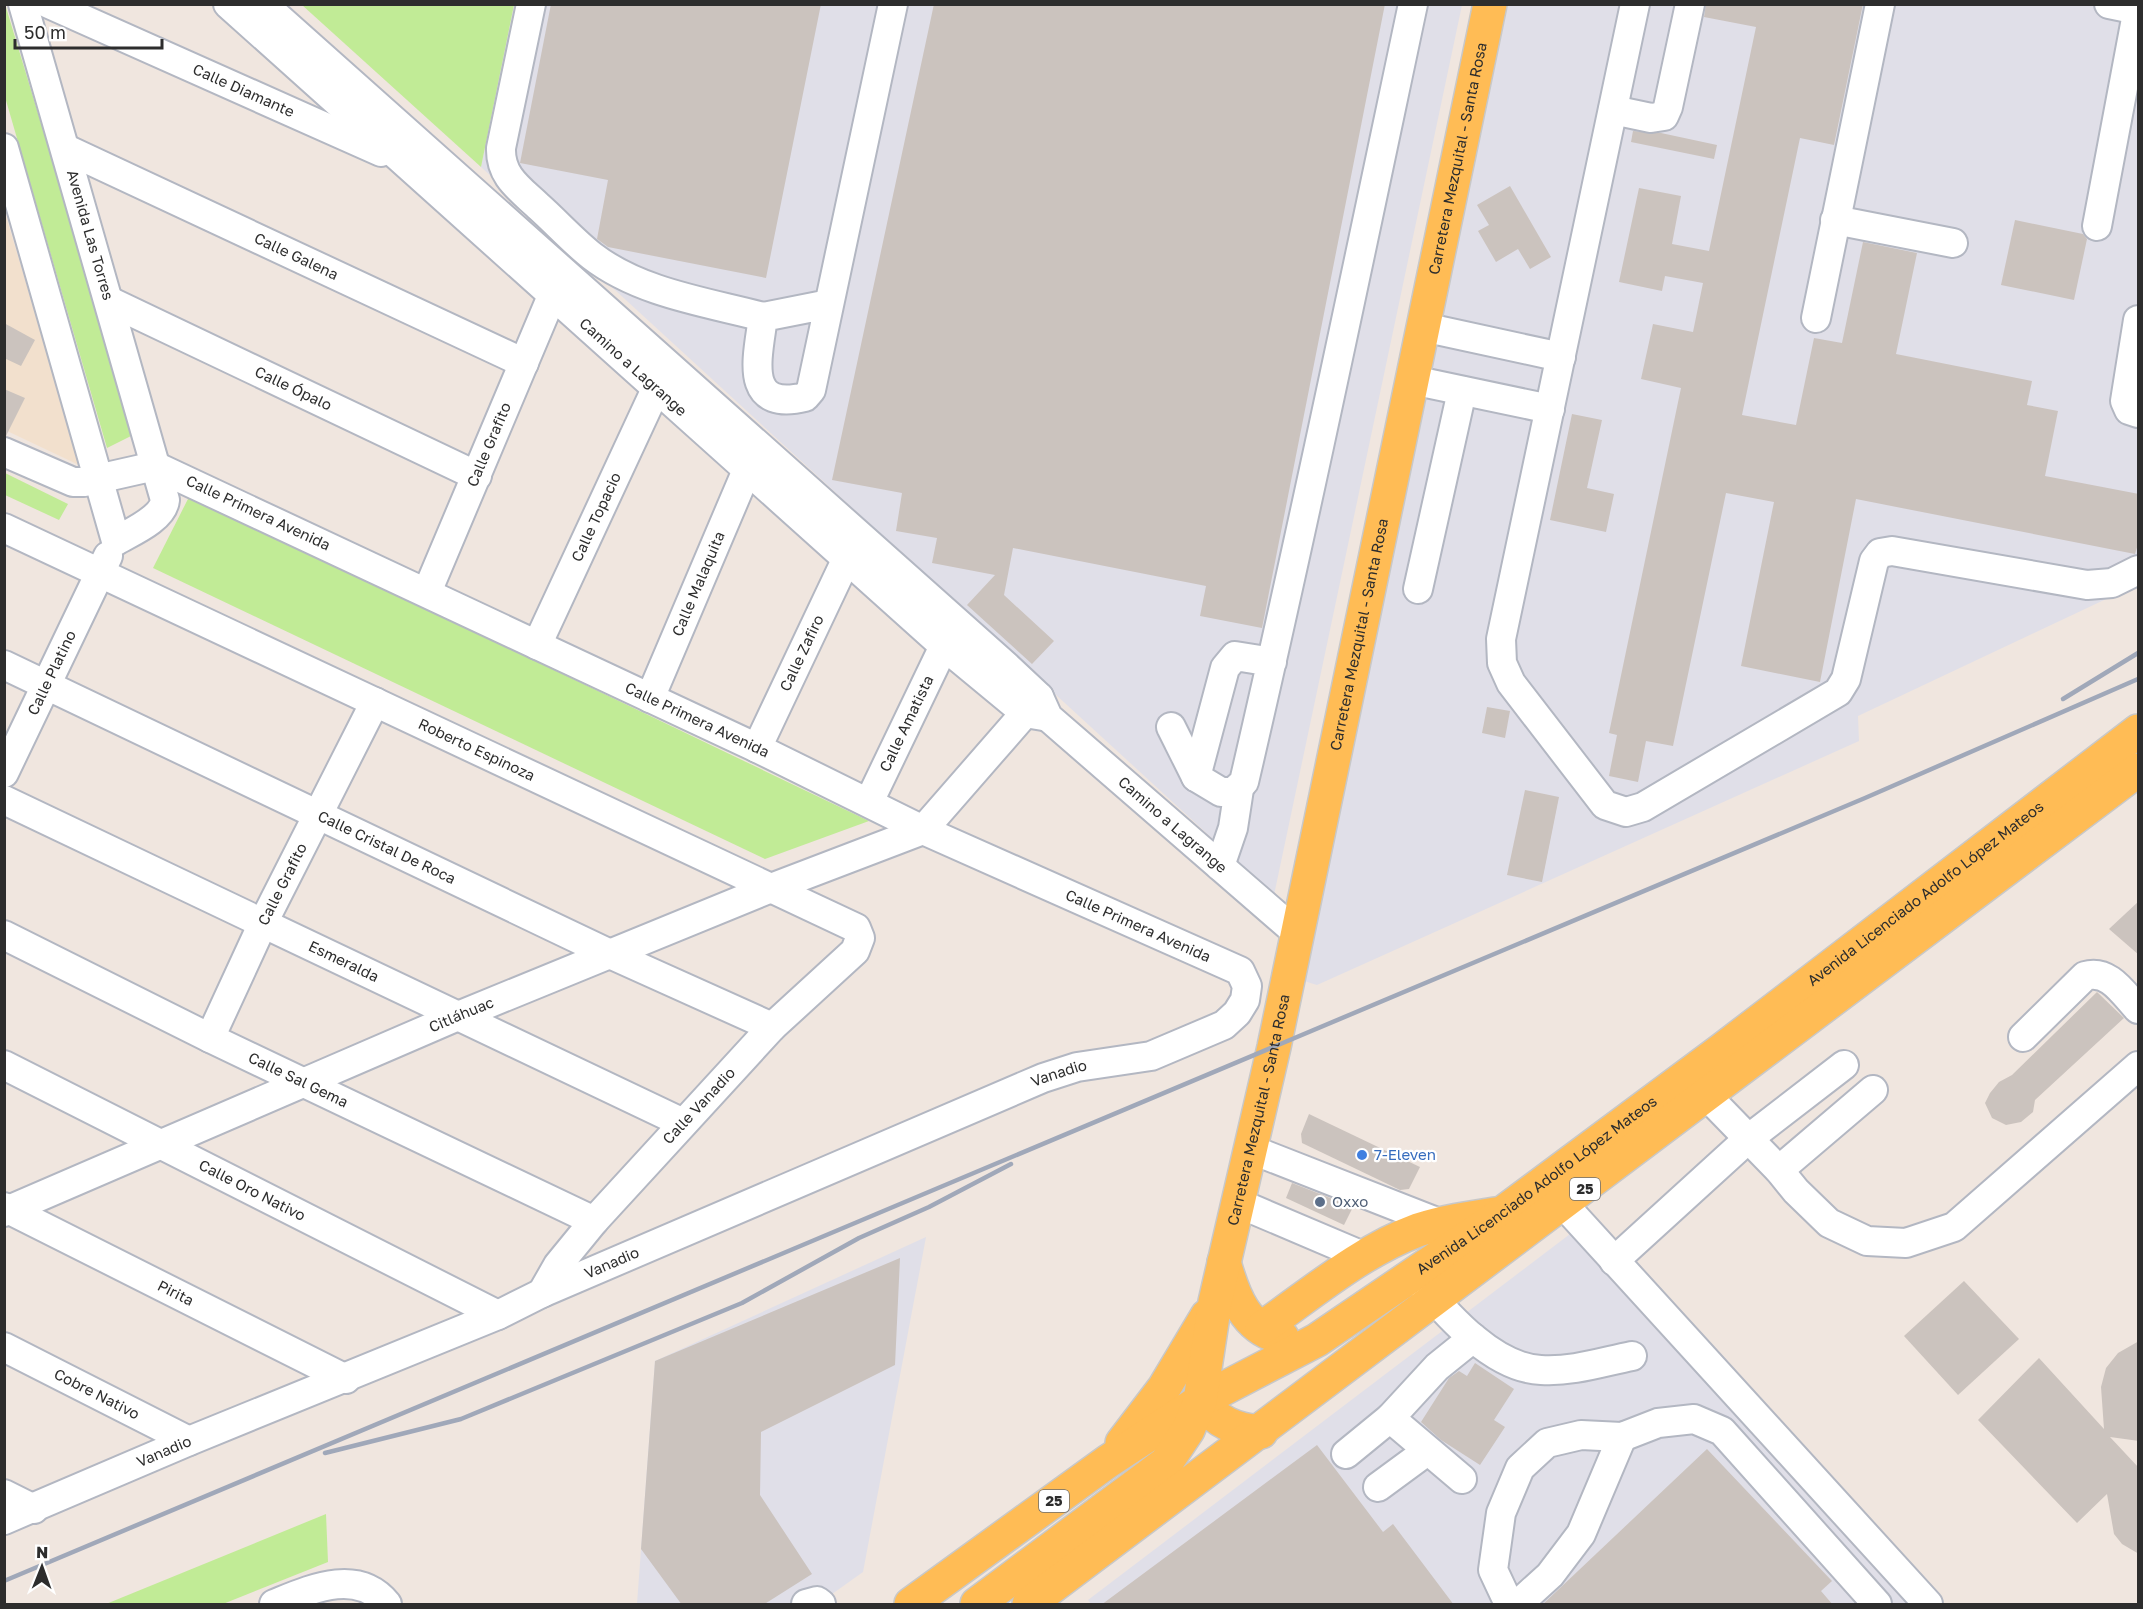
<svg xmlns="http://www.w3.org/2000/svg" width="2143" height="1609" font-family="'Golos Text',sans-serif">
  <rect width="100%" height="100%" fill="#f0e6df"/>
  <g fill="#e0dfe8">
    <polygon points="514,5 1462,5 1274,895 481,167"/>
    <polygon points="1508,5 2138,5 2138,584 1858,716 1859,741 1317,985 1304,981"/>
    <polygon points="1570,1234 1909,1604 1091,1604 1088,1600"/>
    <polygon points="926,1237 863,1572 818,1604 637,1604 655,1361"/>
  </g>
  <polygon fill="#f2e0cd" points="5,213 81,466 5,430"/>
  <g fill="#c1eb96">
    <polygon points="5,4 135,434 107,448 5,97"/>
    <polygon points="302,5 514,5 481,167"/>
    <polygon points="5,473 68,504 59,520 5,495"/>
    <polygon points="190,495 869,821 765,859 153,568"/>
    <polygon points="326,1514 328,1562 223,1604 106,1604"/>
  </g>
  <g fill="#cbc3be">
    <polygon points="551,4 821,4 766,278 608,247 597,239 608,180 520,163"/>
    <polygon points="934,4 1385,4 1262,628 1200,616 1206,586 1013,548 1004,595 1054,641 1032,664 967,605 995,575 932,563 937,538 896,531 902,493 832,480"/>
    <polygon points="1706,4 1863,4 1834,145 1800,138 1742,415 1796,425 1814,338 1842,343 1863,242 1917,253 1896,354 2032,381 2027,405 2058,411 2045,476 2139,494 2139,541 2135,554 1856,499 1820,682 1741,666 1774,502 1726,493 1673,746 1646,741 1638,782 1609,776 1617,735 1609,733 1681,388 1641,379 1653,324 1693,332 1703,283 1665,276 1662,291 1619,282 1639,188 1681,196 1672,244 1709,251 1756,27 1704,17"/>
    <polygon points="1633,131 1661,133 1717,145 1714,159 1631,142"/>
    <polygon points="1510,186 1551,257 1530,269 1518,249 1496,262 1478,231 1489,225 1477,205"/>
    <polygon points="2015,220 2083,234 2087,239 2074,300 2001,285"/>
    <polygon points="4,323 35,340 21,366 4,358"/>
    <polygon points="4,389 25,398 6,436 4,436"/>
    <polygon points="1572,414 1602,420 1587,488 1614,494 1606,532 1550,520"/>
    <polygon points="1487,707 1510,711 1505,738 1482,733"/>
    <polygon points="1525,790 1559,797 1542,882 1507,875"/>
    <polygon points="2139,901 2139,955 2109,929"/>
    <polygon points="2097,992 2124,1018 2035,1100 2033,1112 2021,1122 2006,1125 1992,1118 1985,1103 1990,1093 1999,1082 2012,1075"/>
    <polygon points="1309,1114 1420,1167 1409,1189 1400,1190 1302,1143 1301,1134"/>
    <polygon points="1292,1183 1353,1207 1344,1225 1286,1198"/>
    <polygon points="900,1258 895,1365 761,1432 760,1495 812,1574 763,1605 682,1605 641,1549 655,1361"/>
    <polygon points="1964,1281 2019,1339 1958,1395 1904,1336"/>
    <polygon points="2139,1341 2139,1441 2110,1437 2139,1468 2139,1554 2122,1544 2114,1534 2107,1494 2077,1523 1978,1420 2039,1358 2104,1429 2101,1387 2106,1368 2118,1353"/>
    <polygon points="1475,1363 1514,1389 1494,1420 1505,1427 1480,1465 1441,1440 1421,1422 1449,1378 1459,1371 1467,1376"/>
    <polygon points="1317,1445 1383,1532 1393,1524 1454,1605 1101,1605"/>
    <polygon points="1707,1449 1832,1581 1821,1591 1833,1605 1542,1605"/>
  </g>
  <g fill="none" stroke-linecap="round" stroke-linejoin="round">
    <g stroke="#b3b7c2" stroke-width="32">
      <g id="minor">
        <path id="s1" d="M49 4 381 152"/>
        <path id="s2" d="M228 4 944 646 1025 713 1043 716"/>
        <path id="s3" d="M263 4 1006 666 1039 697 1048 717 1297 933"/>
        <path d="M531 4 501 148C500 176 519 188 538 206 556 222 573 241 592 256 640 293 706 302 763 317"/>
        <polyline points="1635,4 1501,639 1502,663 1511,683 1605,805 1626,812 1643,807 1838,692 1846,679 1874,561 1880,553 1892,551 2087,585 2112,583 2138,570"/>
        <polyline points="2109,4 2138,10"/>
        <polyline points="1613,110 1651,118 1664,116 1668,107 1690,4"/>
        <path d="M4 148 116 541C131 532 163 519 165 500L23 4"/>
        <path id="s4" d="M66 149 524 363"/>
        <polyline points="1835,220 1953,243"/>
        <polyline points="2097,226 2138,8"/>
        <path id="s5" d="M109 301 477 476"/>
        <path d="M829 304 763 317C758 356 742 412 805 397L811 390 893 4"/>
        <polyline points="1816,318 1880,4"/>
        <polyline points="2138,320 2125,401 2129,410 2138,413"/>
        <polyline points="1423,327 1561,357"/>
        <polyline points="1412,380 1550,409"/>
        <polyline points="4,452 73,482 84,482 155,466"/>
        <path id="s6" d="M4 528 856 928 860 938 855 951 772 1027 594 1221 558 1265 542 1293"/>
        <polyline points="1418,589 1462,391"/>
        <path id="s7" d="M427 592 552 296"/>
        <path id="s8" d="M537 645 656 389"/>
        <path d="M1272 662 1235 656 1225 668 1196 777 1221 792H1233L1244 782C1304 524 1358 264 1413 4"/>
        <path id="s9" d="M4 665 612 955 772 1027"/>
        <path id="s10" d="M650 698 747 470 760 458"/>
        <polyline points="1171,727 1196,777"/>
        <path id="s11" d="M757 748 847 558"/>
        <path id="s12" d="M4 773 108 556"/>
        <path id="s13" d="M4 800 683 1123"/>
        <path id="s14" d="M869 802 944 646"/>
        <polyline points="1220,866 1233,828 1239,789"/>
        <path id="s15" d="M4 935 210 1038 594 1221"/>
        <path d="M2023 1037 2085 976C2109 969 2123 993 2138 1009"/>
        <path id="s16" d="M210 1038 263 923 375 702"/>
        <path id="s17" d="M4 1065 498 1315"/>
        <polyline points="1707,1096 1779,1170 1796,1191 1829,1223 1867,1241 1906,1243 1954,1227 2138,1066"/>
        <polyline points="1250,1149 1439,1223"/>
        <polyline points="1779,1170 1873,1090"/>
        <polyline points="1238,1203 1365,1257"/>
        <polyline points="1564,1205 1928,1604"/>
        <path id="s18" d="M4 1207 346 1379"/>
        <path id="s19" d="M4 1212 458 1016 771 888 923 830 1039 697"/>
        <polyline points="1614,1261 1748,1139 1844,1065"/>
        <path d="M1421 1284C1449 1317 1494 1368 1541 1370 1572 1372 1602 1362 1632 1356"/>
        <path id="s20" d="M4 1347 189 1441"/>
        <polyline points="1390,1418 1462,1479"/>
        <polyline points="1346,1454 1390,1418 1437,1367 1473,1338"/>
        <polyline points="1378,1487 1427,1451"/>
        <polyline points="4,1494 34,1509"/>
        <path id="s21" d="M4 1520 189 1441 498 1315 542 1293 1043 1078 1077 1067 1151 1056 1224 1025 1237 1013 1245 1000 1247 986 1240 971 923 830 757 748 155 466"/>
        <path d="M274 1604C309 1590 357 1567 387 1604"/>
        <polyline points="806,1604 817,1601 821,1604"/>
        <polyline points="1509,1604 1493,1570 1501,1513 1520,1468 1547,1443 1581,1435 1622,1437 1658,1423 1694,1419 1722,1431 1877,1604"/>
        <polyline points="1518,1604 1550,1575 1581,1534 1622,1437"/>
      </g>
    </g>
    <g stroke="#c8c8c8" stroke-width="36">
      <g id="major">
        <path d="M1224 1262C1233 1294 1245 1330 1282 1337"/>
        <path d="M1262 1328C1311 1294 1361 1251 1418 1230 1443 1222 1469 1218 1495 1214"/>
        <path d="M1200 1401C1217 1422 1235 1430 1261 1432"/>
        <polyline points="1122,1443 1164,1388 1207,1316"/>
        <path id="s22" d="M911 1604 1107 1462 1200 1401 1317 1340 1489 1223 1723 1049 2138 731"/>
        <path id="s23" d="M977 1604 1166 1463 1188 1430 1200 1401 1215 1302 1274 1047 1490 4"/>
        <polyline points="1029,1604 2138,770"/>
      </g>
    </g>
    <use href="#minor" stroke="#fff" stroke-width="28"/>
    <use href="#major" stroke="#ffbc55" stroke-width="33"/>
    <g stroke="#a0a8b9" stroke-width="4.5">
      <polyline points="2063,699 2138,653"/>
      <polyline points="325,1453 461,1419 742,1303 859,1238 929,1207 1011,1164"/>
      <polyline points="4,1581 1865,798 2138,679"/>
    </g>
  </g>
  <circle fill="#3f7fe0" stroke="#fff" stroke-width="2" cx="1362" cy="1155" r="6"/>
  <circle fill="#5c6f8a" stroke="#fff" stroke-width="2" cx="1320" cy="1202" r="6"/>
  <g text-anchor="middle" stroke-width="4.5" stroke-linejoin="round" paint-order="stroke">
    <g fill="#fff" stroke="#6c6c6c" stroke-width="1.5">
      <rect x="1570" y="1178" width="30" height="22" rx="4.5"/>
      <rect x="1039" y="1490" width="30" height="22" rx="4.5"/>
    </g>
    <g font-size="14" font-weight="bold" fill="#2d2d2d">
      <text x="1585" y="1194">25</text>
      <text x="1054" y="1506">25</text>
    </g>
    <g font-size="15" fill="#2d2d2d" stroke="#fff">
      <text dy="5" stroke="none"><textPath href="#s1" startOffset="213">Calle Diamante</textPath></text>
      <text dy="5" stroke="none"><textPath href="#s23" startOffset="1576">Carretera Mezquital - Santa Rosa</textPath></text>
      <text transform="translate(90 235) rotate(74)" y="5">Avenida Las Torres</text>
      <text dy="5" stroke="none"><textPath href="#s4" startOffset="254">Calle Galena</textPath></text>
      <text dy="5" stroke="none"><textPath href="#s2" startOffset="544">Camino a Lagrange</textPath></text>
      <text dy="5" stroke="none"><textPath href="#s5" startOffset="204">Calle Ópalo</textPath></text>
      <text dy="5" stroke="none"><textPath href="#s7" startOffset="160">Calle Grafito</textPath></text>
      <text transform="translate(258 513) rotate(25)" y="5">Calle Primera Avenida</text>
      <text dy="5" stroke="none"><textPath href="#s8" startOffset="141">Calle Topacio</textPath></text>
      <text dy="5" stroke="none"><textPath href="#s10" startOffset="124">Calle Malaquita</textPath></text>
      <text dy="5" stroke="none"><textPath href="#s23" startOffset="1090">Carretera Mezquital - Santa Rosa</textPath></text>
      <text dy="5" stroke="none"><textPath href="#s11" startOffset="105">Calle Zafiro</textPath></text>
      <text dy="5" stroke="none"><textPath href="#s12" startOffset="111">Calle Platino</textPath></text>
      <text transform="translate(697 720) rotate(25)" y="5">Calle Primera Avenida</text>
      <text dy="5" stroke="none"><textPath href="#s14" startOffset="87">Calle Amatista</textPath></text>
      <text dy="5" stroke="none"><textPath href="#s6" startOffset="522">Roberto Espinoza</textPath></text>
      <text dy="5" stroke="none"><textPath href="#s3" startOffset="1227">Camino a Lagrange</textPath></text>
      <text dy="5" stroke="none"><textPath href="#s9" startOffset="424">Calle Cristal De Roca</textPath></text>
      <text dy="5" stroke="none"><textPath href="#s16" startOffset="170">Calle Grafito</textPath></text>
      <text dy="5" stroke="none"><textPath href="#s22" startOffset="1240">Avenida Licenciado Adolfo López Mateos</textPath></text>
      <text transform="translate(1138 926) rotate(24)" y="5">Calle Primera Avenida</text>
      <text dy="5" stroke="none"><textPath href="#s13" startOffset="376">Esmeralda</textPath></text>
      <text dy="5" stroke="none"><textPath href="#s19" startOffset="498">Citláhuac</textPath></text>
      <text dy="5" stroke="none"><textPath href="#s21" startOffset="1146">Vanadio</textPath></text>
      <text dy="5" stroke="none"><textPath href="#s15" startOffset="328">Calle Sal Gema</textPath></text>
      <text transform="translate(699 1106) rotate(-47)" y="5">Calle Vanadio</text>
      <text dy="5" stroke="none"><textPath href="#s23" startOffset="604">Carretera Mezquital - Santa Rosa</textPath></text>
      <text dy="5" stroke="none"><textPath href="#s22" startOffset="754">Avenida Licenciado Adolfo López Mateos</textPath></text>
      <text dy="5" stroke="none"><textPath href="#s17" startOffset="278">Calle Oro Nativo</textPath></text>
      <text dy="5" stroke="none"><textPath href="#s21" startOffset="660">Vanadio</textPath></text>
      <text dy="5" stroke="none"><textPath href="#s18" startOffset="192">Pirita</textPath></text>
      <text dy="5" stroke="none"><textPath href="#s20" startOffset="104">Cobre Nativo</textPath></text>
      <text dy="5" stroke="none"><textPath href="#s21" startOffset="174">Vanadio</textPath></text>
    </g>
    <g font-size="15" fill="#366cbe" stroke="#fff" text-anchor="start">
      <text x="1374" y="1160">7-Eleven</text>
    </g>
    <g font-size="15" fill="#4e5e75" stroke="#fff" text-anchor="start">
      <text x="1332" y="1207">Oxxo</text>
    </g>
  </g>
  <rect width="2143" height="1609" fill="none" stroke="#2d2d2d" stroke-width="12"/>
  <g transform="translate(42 1567) rotate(1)" stroke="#ffffff" stroke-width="4.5" paint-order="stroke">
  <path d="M0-4.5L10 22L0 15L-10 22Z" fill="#2d2d2d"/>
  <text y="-9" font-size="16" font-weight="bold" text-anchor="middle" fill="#2d2d2d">N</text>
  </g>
  <path d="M15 39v9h147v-9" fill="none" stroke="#2d2d2d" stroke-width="3"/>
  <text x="24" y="39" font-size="18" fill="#2d2d2d" stroke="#ffffff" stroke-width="4.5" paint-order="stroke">50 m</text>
</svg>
